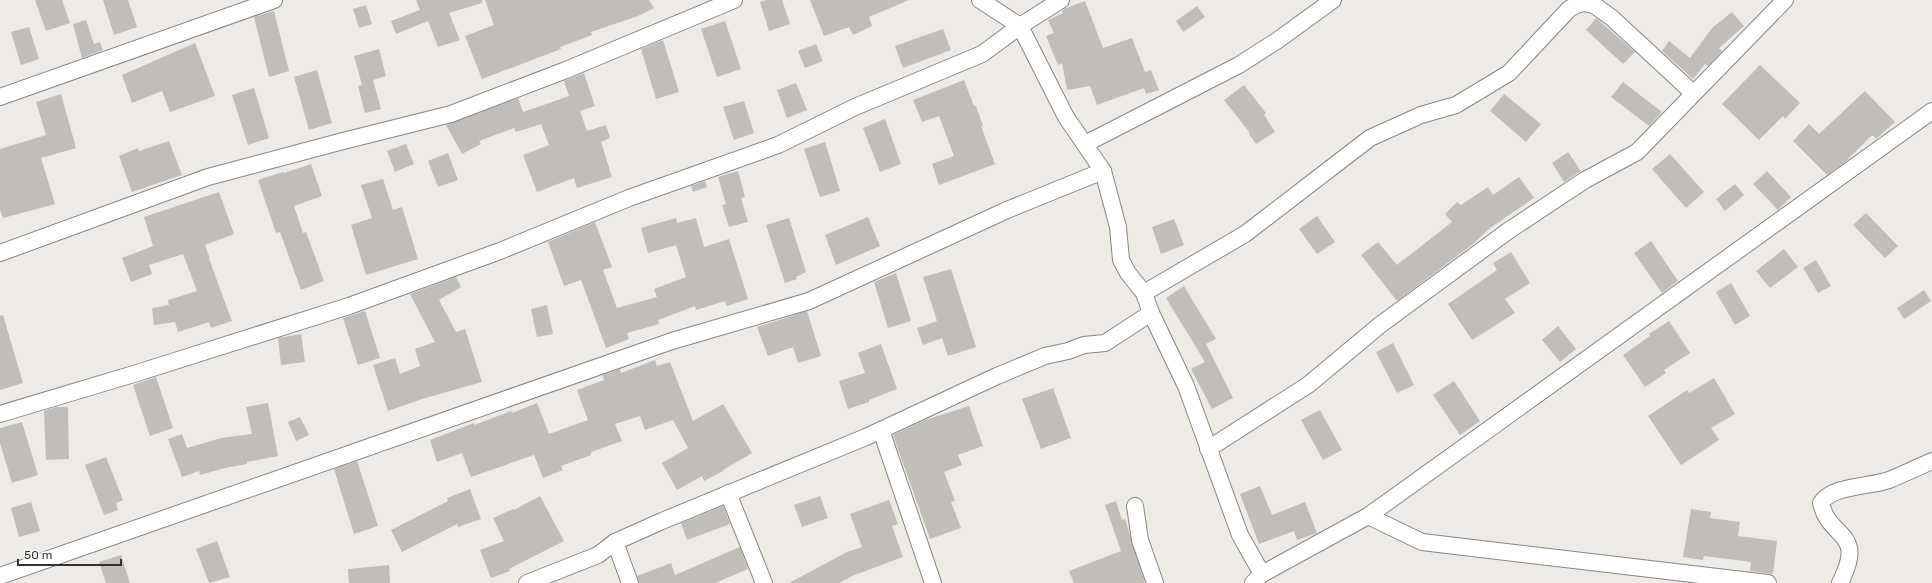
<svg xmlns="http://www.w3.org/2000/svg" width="1932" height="583" font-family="Rubik,sans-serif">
  <rect width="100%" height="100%" fill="#eeeae6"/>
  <g fill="#c1beba">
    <polygon points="35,0 62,0 70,23 46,31"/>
    <polygon points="103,0 128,0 137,27 114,35"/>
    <polygon points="416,0 482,0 482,3 449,13 460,40 438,47 428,21 396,34 391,21 420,10"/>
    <polygon points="485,0 649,0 654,8 638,16 591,32 592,35 560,47 561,49 482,79 465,36 494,25"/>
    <polygon points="767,0 782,0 790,24 769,31 760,2"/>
    <polygon points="810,0 909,0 869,17 872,26 853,35 849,27 824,36"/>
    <polygon points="1085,1 1103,48 1132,38 1145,72 1151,70 1159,90 1146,94 1144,88 1097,105 1090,86 1067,90 1062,63 1058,65 1046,36 1054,33 1048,20 1063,13 1062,11 1064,9"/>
    <polygon points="366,5 372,24 359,28 353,9"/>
    <polygon points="1197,6 1205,17 1183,32 1176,21"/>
    <polygon points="274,11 289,71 269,77 254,17"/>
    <polygon points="1732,12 1744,26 1719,48 1722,51 1708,66 1705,64 1693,79 1662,51 1669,41 1690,58 1712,28"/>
    <polygon points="1596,18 1635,52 1623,64 1586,30"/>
    <polygon points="86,20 94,44 100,42 103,50 82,58 73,24"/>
    <polygon points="725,21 741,69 717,77 701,29"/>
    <polygon points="29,27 39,59 21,65 11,32"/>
    <polygon points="943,29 951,50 903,68 895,46"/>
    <polygon points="663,40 679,92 656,99 641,49"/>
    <polygon points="195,43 215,96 170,112 162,91 132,103 122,75"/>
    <polygon points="816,44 823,61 805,68 798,51"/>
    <polygon points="379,49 386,76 373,80 381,109 365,113 358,86 362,85 354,56"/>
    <polygon points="1760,65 1800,103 1785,119 1783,116 1759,140 1722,104"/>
    <polygon points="317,70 332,123 309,130 294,77"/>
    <polygon points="584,73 595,106 580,111 587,131 606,125 610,138 601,142 612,177 577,188 574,178 537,192 523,155 549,145 541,124 516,132 514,128 479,141 481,144 462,154 446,125 518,98 523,112 558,100 569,96 564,81"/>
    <polygon points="964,80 974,106 976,106 983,126 981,126 995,164 939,185 932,164 954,156 939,116 922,122 913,100"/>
    <polygon points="1623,82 1662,112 1649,126 1611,97"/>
    <polygon points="796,83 807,110 787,118 777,90"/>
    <polygon points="1244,85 1266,113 1264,115 1275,132 1256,144 1249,134 1250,133 1224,100"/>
    <polygon points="254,88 269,138 248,145 232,95"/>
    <polygon points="1865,91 1895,122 1876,139 1872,135 1845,162 1827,175 1793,141 1809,124 1819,134"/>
    <polygon points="61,94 76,148 41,158 55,204 3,218 0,210 0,149 46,135 36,102"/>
    <polygon points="1504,94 1541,124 1526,142 1490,111"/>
    <polygon points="744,101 754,133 734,140 723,107"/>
    <polygon points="885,119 901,164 880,172 863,128"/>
    <polygon points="169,141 182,175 132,192 119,156 138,148 139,151"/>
    <polygon points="825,142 840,191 820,197 804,149"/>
    <polygon points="406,144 414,164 395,172 387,151"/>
    <polygon points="1568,152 1581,171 1564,182 1552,163"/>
    <polygon points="448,153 458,180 438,187 428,161"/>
    <polygon points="1670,154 1704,192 1686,208 1652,169"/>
    <polygon points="311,164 322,196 294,206 303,233 306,232 324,281 301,290 280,232 276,233 258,180 283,172 284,173"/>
    <polygon points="738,171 745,197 741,198 748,222 729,227 722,205 726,204 718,177"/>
    <polygon points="1767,171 1791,197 1778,210 1753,184"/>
    <polygon points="1519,177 1534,198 1490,228 1473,244 1397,301 1361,255 1378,242 1397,265 1452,222 1445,214 1457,202 1461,205 1488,187 1493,195"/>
    <polygon points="383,179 393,210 402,207 418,259 366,275 351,225 372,218 361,185"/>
    <polygon points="705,181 707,187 693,192 691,186"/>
    <polygon points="1735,184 1744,195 1725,211 1716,199"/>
    <polygon points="219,192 234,234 205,245 210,259 209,259 232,321 211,328 209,322 178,332 175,322 154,325 152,308 169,305 168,300 197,291 183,254 149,265 152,274 131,282 122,258 153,246 144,217"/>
    <polygon points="1866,213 1898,246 1885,258 1853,225"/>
    <polygon points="1317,216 1335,242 1317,254 1299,229"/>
    <polygon points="868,217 880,246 836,265 825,235"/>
    <polygon points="676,218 677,223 696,218 704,247 729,239 748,299 727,306 725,301 696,310 695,306 658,320 659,324 627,333 629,339 606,348 581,280 564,286 548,242 595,222 612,267 603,270 617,308 657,297 654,289 686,277 676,245 648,253 641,228"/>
    <polygon points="789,218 806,272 796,277 797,279 785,283 766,225"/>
    <polygon points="1174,219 1184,245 1161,254 1152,227"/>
    <polygon points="1651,241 1678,281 1662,293 1634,253"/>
    <polygon points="1784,249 1798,267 1770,288 1756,271"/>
    <polygon points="1511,252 1530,283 1505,299 1515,313 1472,340 1448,304 1497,270 1493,263"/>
    <polygon points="1816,260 1831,286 1818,293 1803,268"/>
    <polygon points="951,269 976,347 948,356 942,338 923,345 917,328 937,321 923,277"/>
    <polygon points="896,273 911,321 888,328 874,282"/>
    <polygon points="456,277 461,287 439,300 456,332 465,329 482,382 422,399 388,411 373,365 395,358 400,374 420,366 415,349 435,342 410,294"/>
    <polygon points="1731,283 1750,316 1735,325 1716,292"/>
    <polygon points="1184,286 1216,339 1206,344 1233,398 1212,409 1191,369 1205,362 1166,298"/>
    <polygon points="1924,290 1931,301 1904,319 1897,308"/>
    <polygon points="547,305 553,334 537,337 531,309"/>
    <polygon points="365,311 380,358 358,365 343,318"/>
    <polygon points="807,311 821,356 798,363 793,347 768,356 757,327"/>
    <polygon points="3,315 23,383 0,390 0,316"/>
    <polygon points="1669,321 1690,353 1664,370 1666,373 1645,387 1623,355 1650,336 1649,334"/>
    <polygon points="1558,326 1576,349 1560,362 1542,340"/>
    <polygon points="301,334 305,362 281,365 278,338"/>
    <polygon points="1393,343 1414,385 1397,393 1376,352"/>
    <polygon points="881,344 897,389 869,400 869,402 848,409 839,381 865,373 858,353"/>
    <polygon points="655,360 657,366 670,362 693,421 723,404 752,453 723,470 723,471 704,481 702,476 677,490 662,463 688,448 673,420 645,430 640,416 615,424 622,441 591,452 591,455 561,466 563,470 543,478 534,455 471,477 462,453 437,462 430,440 474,423 474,425 511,411 512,413 537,403 549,434 588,420 577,390 604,380 603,375 620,369 621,373"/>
    <polygon points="156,377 173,428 150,436 133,385"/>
    <polygon points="1714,378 1735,414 1711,428 1719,440 1681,465 1648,416 1687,390 1689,393"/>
    <polygon points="1454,381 1480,421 1460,435 1433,395"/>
    <polygon points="1053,388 1071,438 1041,449 1022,399"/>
    <polygon points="268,403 278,456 247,462 247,464 225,468 200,475 199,471 182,477 168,439 182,434 187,448 221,438 252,434 246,407"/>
    <polygon points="969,406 983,446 958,455 962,465 944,472 955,501 951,502 961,528 930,539 893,435 925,420"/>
    <polygon points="56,407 68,407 69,459 46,460 44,411"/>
    <polygon points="1320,410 1342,450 1323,460 1301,420"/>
    <polygon points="300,417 309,435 296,441 288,422"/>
    <polygon points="22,422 38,475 12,483 0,443 0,428"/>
    <polygon points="106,457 123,500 116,503 118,510 104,515 85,465"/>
    <polygon points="357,461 378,526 354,534 334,469"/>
    <polygon points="1260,486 1272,515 1305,502 1317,533 1297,540 1294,531 1259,544 1240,494"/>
    <polygon points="470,489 481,519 458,527 457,524 402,552 391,530 448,501 447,498"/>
    <polygon points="540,496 564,541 509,569 510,571 491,578 480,550 504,541 493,518 513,509 514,510"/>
    <polygon points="820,496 828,518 802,527 794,505"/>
    <polygon points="889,500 898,524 892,526 903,557 852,576 839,583 789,583 847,552 862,547 850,514"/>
    <polygon points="1116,501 1122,520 1125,519 1145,583 1074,583 1069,571 1121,551 1105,505"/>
    <polygon points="31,502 40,531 19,537 11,508"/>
    <polygon points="723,506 730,524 687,540 681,523"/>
    <polygon points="1691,509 1711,512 1710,518 1740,522 1738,536 1777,541 1773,574 1750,571 1751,562 1704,556 1703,560 1683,557"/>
    <polygon points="217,541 230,577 209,583 196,549"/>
    <polygon points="740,547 748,569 715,583 639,583 637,576 671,563 675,575"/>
    <polygon points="121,555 130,583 106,583 99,562"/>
    <polygon points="389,565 390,583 349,583 348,569"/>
  </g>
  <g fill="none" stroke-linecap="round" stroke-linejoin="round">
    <g stroke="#898682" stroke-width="18">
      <g id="minor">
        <polyline points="980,0 1020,26 1066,117 1103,171 1118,227 1121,260 1128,273 1144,293 1151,313 1186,386 1240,535 1262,574"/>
        <polyline points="0,97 274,0"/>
        <polyline points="1085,144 1239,65 1278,40 1333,0"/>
        <polyline points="0,253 208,177 343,141 451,114 566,70 734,0"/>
        <polyline points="1144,293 1245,234 1370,138 1421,115 1456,105 1509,73 1569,9 1576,5 1584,3 1594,5 1612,18 1693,93"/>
        <polyline points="0,414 137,373 349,306 500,251 629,198 778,145 855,107 982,54 1020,26 1061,0"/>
        <polyline points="881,430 933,583"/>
        <polyline points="1208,449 1308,385 1380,325 1508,231 1585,180 1637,152 1785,0"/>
        <polyline points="728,493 764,583"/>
        <polyline points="1135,506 1140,540 1155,583"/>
        <polyline points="1368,516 1422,542 1768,583"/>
        <polyline points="615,542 630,583"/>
        <polyline points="0,576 672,341 809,301 1007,210 1103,171"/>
        <polyline points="527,583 598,555 615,542 662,521 866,437 997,376 1045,356 1068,351 1084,345 1105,343 1151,313"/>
        <polyline points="1253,583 1262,574 1368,516 1932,111"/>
        <path d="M1840 583C1867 530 1829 540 1821 503 1832 485 1870 487 1889 480 1904 474 1918 467 1932 461"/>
      </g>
    </g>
    <use href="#minor" stroke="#fff" stroke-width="16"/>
  </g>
  <path d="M18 559v6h103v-6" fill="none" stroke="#343231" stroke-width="2"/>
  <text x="24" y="559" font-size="12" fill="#343231" stroke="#ffffff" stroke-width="3" paint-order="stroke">50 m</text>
</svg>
